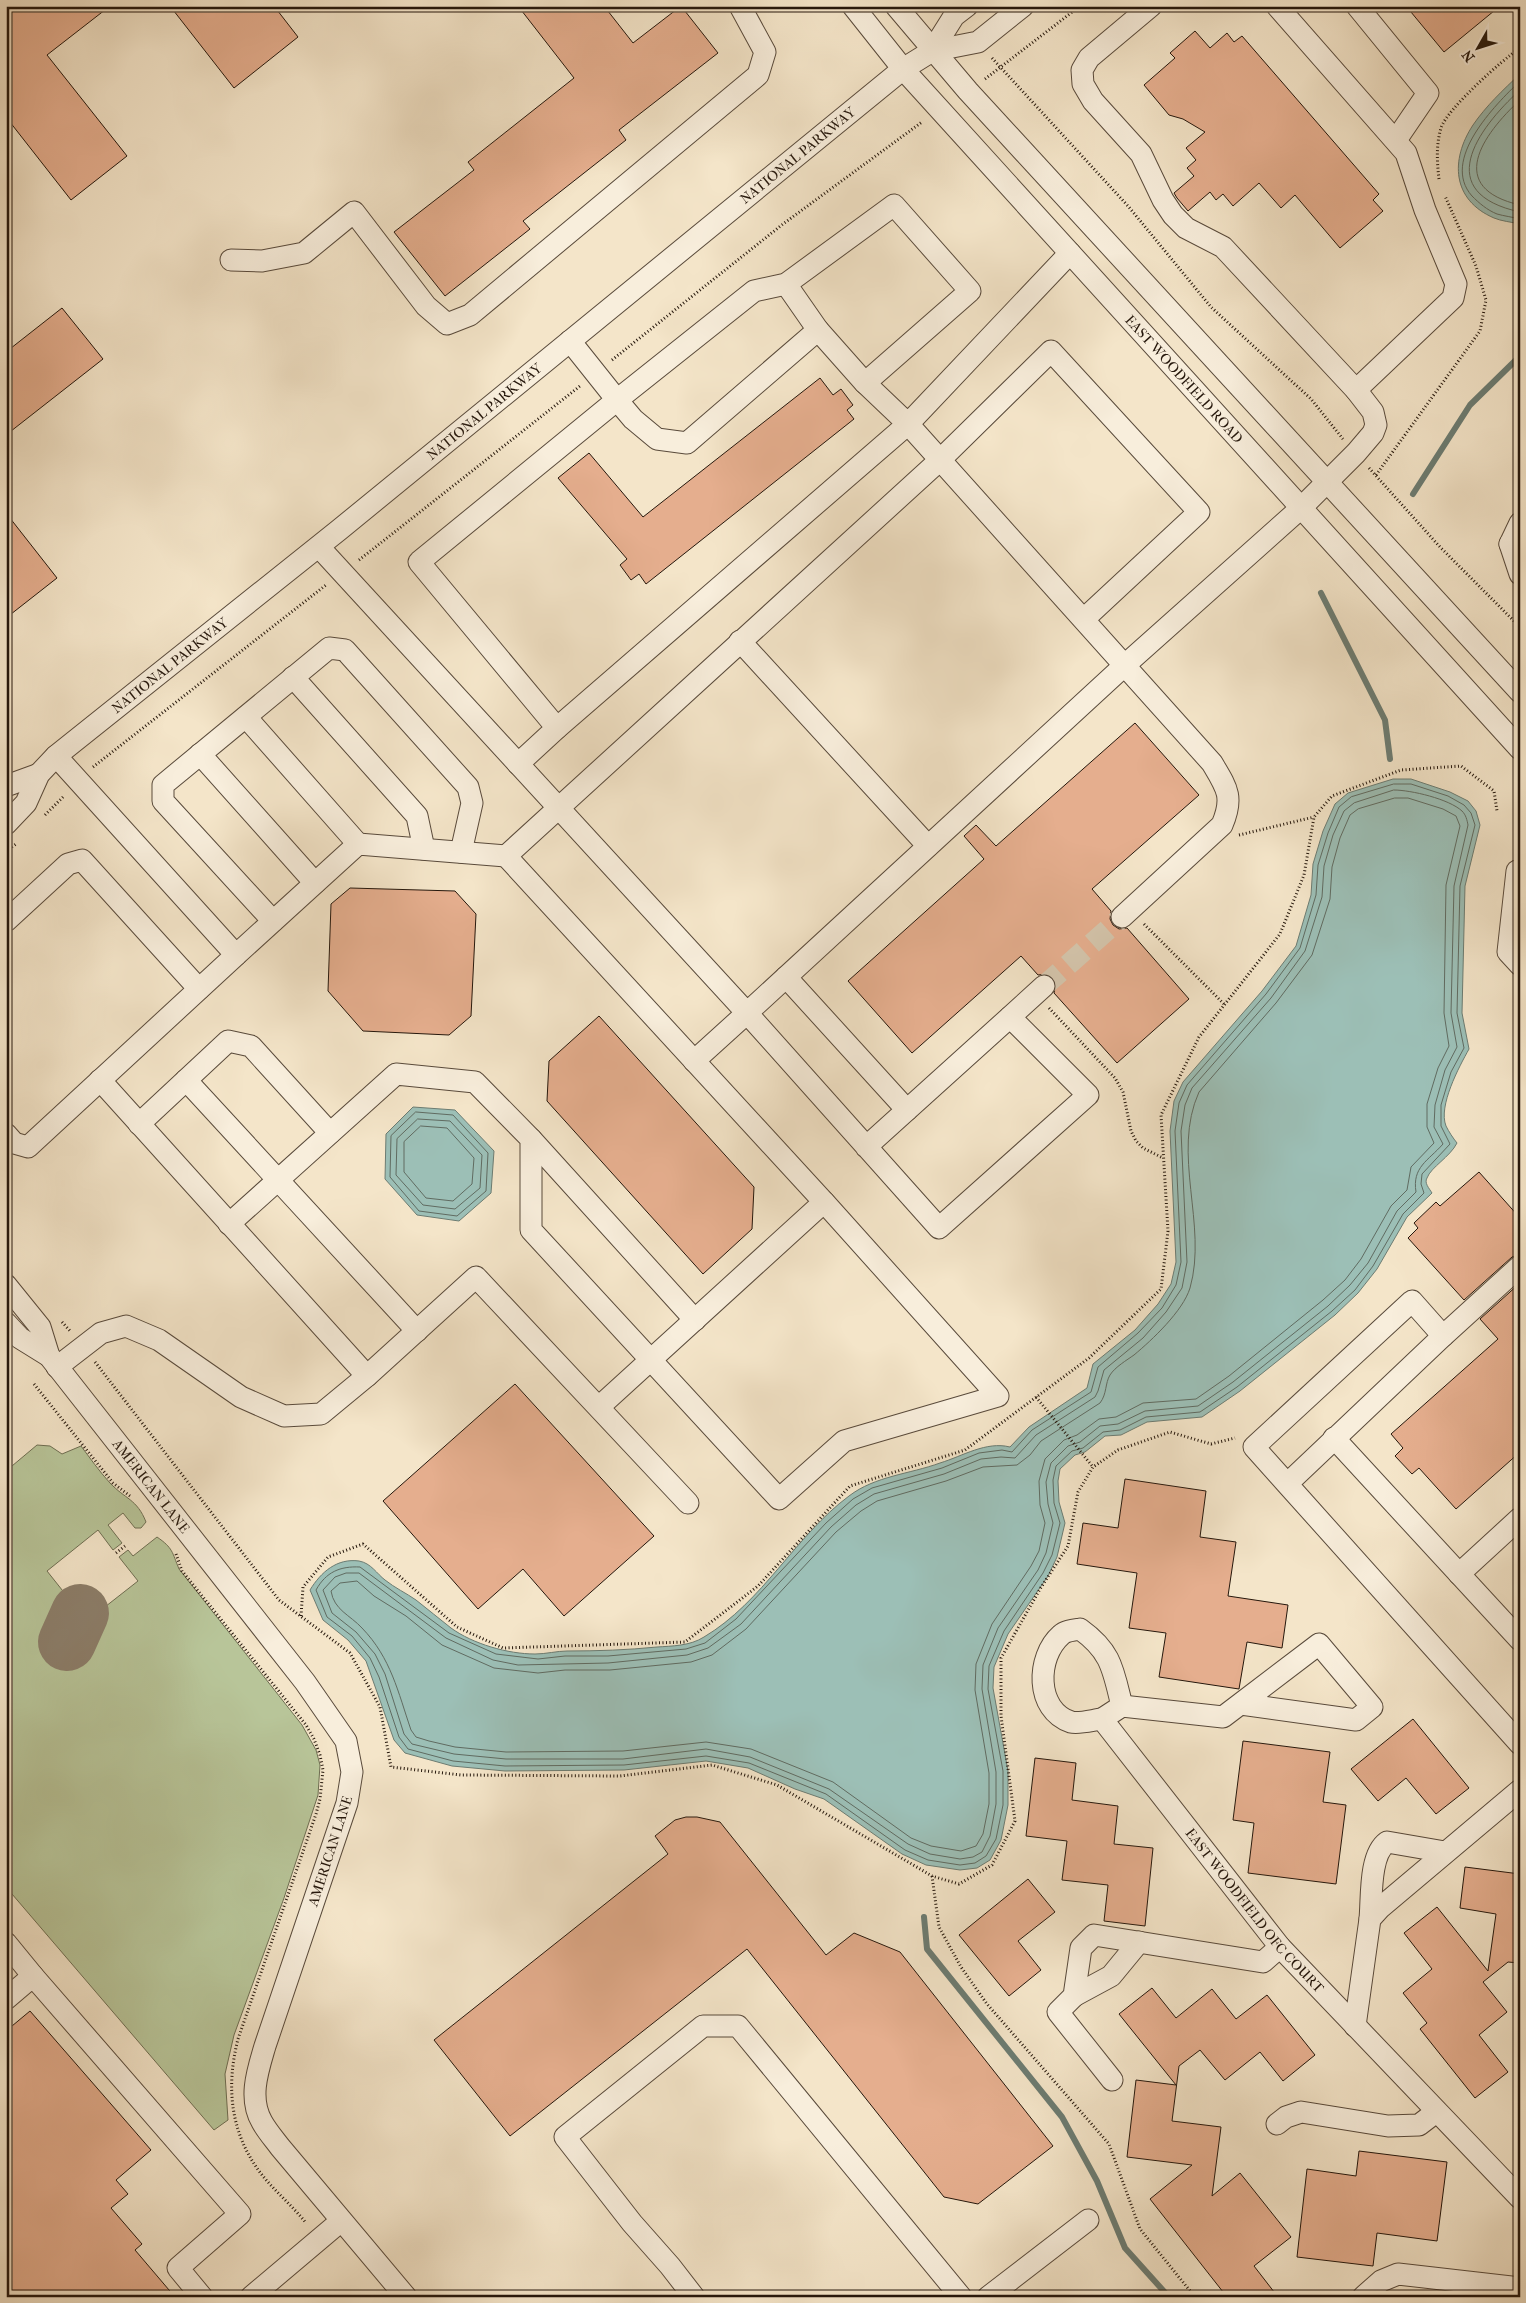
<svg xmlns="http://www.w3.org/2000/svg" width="1526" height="2303" font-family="'IM FELL French Canon',serif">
  <rect width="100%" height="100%" fill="#f4e5c9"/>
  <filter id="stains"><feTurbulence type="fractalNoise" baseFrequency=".004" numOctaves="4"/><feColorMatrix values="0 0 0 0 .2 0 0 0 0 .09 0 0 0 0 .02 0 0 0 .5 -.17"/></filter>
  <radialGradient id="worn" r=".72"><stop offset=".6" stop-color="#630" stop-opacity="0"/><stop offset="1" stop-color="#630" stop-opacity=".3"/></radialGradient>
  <path fill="#b8c599" stroke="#6e6e52" d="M37 1445 50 1446 62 1454 81 1446C90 1458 99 1471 110 1483 125 1499 137 1499 146 1522L141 1528H135L123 1513 108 1525 122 1543 113 1550 98 1530 47 1571 78 1610 65 1640 59 1633 50 1640 65 1658 74 1652 68 1645 81 1615 87 1621 138 1581 119 1557 128 1550 133 1556 157 1537C173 1548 172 1552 179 1569L302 1725 316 1750 320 1765 318 1795 284 1898 234 2035 225 2074 228 2120 214 2130 6 1887V1471Z"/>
  <g fill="#9cbfb6" stroke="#6c7c72">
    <path d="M1520 74V224C1511 222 1501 221 1494 218 1452 200 1450 160 1473 125 1486 106 1503 90 1520 74Z"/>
    <path d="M1393 779H1411L1450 792 1468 801 1476 811 1480 825 1465 886 1462 1013 1469 1049C1459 1067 1438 1106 1446 1126 1449 1132 1453 1138 1457 1143 1450 1157 1431 1167 1427 1178 1424 1183 1429 1188 1432 1193L1407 1217 1377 1269 1358 1293 1335 1315 1240 1391 1202 1417 1147 1422 1121 1435 1105 1436 1085 1452 1075 1455 1060 1469 1058 1481 1059 1502 1065 1523 1057 1557 1048 1576 1008 1634 994 1667 993 1688 1008 1771V1805L1001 1840 990 1860 977 1868 960 1870 926 1865 902 1854 824 1799 795 1789 748 1768 706 1761 624 1770 505 1771 452 1766 405 1753 394 1740 366 1661 348 1640 323 1620 310 1590C321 1572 337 1558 359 1561 371 1563 377 1574 385 1580 395 1588 406 1593 416 1600 428 1609 439 1619 451 1628 473 1644 508 1654 535 1654 546 1654 557 1651 567 1651 598 1651 627 1650 657 1647 672 1646 690 1646 704 1637 763 1602 795 1536 849 1496 875 1476 910 1474 940 1463 963 1456 986 1441 1010 1447L1029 1427 1087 1388 1093 1364 1135 1330 1158 1304 1171 1284 1176 1262 1170 1131 1174 1101 1183 1082 1262 991 1296 946 1311 895 1313 864 1323 831 1335 804 1348 793Z"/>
    <polygon points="413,1107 455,1110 494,1151 491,1193 459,1221 417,1215 385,1179 386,1134"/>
  </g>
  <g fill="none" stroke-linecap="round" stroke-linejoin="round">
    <g stroke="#606b61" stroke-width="1">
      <path d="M1520 81C1495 105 1440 160 1472 196 1479 203 1487 210 1497 214 1504 216 1512 217 1520 219"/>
      <path d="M1520 90C1476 130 1432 193 1520 212"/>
      <path d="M1520 100C1482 135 1445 188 1520 205"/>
      <path d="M1394 784H1411L1448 796 1464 805 1471 813 1475 825 1460 886 1457 1013 1464 1048 1451 1072 1441 1105V1126L1450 1144 1422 1174 1421 1184 1424 1193 1403 1214 1373 1266 1355 1290 1332 1311 1237 1387 1200 1412 1146 1417 1120 1430 1103 1432 1083 1448 1072 1451 1056 1466 1053 1480 1054 1503 1060 1523 1052 1555 1043 1573 1004 1631 989 1666 988 1689 1003 1771V1805L996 1839 986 1856 975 1863 960 1865 928 1860 905 1850 826 1794 749 1763 706 1756 624 1765 505 1766 453 1761 408 1749 399 1737 379 1677 370 1658 352 1636 327 1617 316 1590C326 1572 340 1566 360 1567L449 1633 496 1654 538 1659 565 1656H608L686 1649 705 1643 736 1619 826 1523 853 1499 872 1488 942 1468 979 1453 1002 1450 1012 1452 1032 1430 1091 1392 1098 1367 1138 1333 1162 1308 1176 1285 1181 1262 1175 1131 1179 1103 1187 1085 1266 994 1300 948 1316 895 1318 865 1328 833 1339 807 1351 797Z"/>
      <path d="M1394 790C1411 790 1449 799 1462 811 1466 815 1467 820 1468 825L1454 886 1451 1013 1457 1047 1445 1070 1435 1105 1434 1127 1443 1144C1428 1161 1412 1167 1416 1192L1397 1211 1368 1263 1350 1285 1328 1306 1233 1382 1198 1406 1145 1411 1118 1424 1100 1426 1080 1442 1068 1446 1051 1463 1046 1482 1048 1504 1053 1523 1046 1553 1038 1570 998 1628 983 1665 982 1689 996 1772V1804L990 1836 982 1852 973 1857 960 1859 930 1854 908 1844 829 1789 750 1757 706 1749 623 1759H506L454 1754 412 1744 404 1734 385 1674 375 1654 356 1632 332 1613 323 1590 335 1577 346 1573H359L446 1638 493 1660 518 1665 608 1663 687 1655 708 1648 741 1624 831 1527 856 1505 874 1494 944 1474 981 1459 1001 1457 1015 1458 1036 1435 1095 1397 1098 1391 1104 1370 1143 1338 1166 1312 1182 1288 1187 1262 1181 1131 1185 1105 1192 1088 1271 998 1305 951 1322 897 1324 866 1333 835 1344 811 1354 803Z"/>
      <path d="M1395 798H1408L1443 809 1456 816 1460 826 1446 885 1444 1013 1449 1046 1438 1068 1427 1104V1127L1434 1143 1411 1167 1407 1190 1391 1206 1361 1259 1345 1280 1323 1300 1229 1376 1196 1399 1143 1403 1116 1417 1099 1419 1077 1435 1064 1440 1045 1459 1039 1481 1040 1505 1045 1523 1039 1551 1031 1566 992 1624 976 1664 975 1690 989 1773V1804L983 1834 976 1846 961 1851 931 1846 911 1838 833 1782 751 1749 706 1742 623 1751 506 1752 455 1747 429 1741 416 1737 411 1730C398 1692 391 1658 362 1628 350 1615 334 1610 331 1591L340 1583 357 1581 374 1596 406 1616 442 1645 494 1668 538 1673 565 1670H610L691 1662 712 1655 746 1629 836 1532 861 1511 877 1501 946 1481 983 1467 1017 1465 1030 1455 1041 1441 1100 1403C1107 1394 1105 1383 1110 1375 1115 1367 1127 1360 1134 1355 1152 1340 1183 1311 1190 1288 1208 1225 1171 1154 1199 1092L1276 1003 1312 955 1330 899 1332 867 1340 838 1350 815 1358 809Z"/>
      <polygon points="416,1112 453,1115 488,1153 486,1191 457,1216 419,1211 390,1177 391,1136"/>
      <polygon points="418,1119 450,1121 482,1155 480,1188 455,1209 423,1205 396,1175 397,1139"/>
      <polygon points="421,1126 447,1128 474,1158 472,1184 453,1201 426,1198 404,1172 404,1142"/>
    </g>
    <g stroke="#6c7c72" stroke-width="6">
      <polyline points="1413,494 1470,405 1520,356"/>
      <polyline points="1321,593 1385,720 1390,759"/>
      <polyline points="924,1917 927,1949 1062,2117 1097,2181 1125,2248 1169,2297"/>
    </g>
    <polyline stroke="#8c7e6a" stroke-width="58" points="67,1642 80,1613"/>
  </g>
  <g fill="#e5ae8e" stroke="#25170c">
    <polygon points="6,6 110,6 47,55 127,156 71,200 6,117"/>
    <polygon points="170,6 274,6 298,37 234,88"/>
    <polygon points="518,6 604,6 633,43 681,6 718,53 619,130 626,140 523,221 530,229 445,296 394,232 474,170 468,162 574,78"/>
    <polygon points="1406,6 1500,6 1444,52"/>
    <polygon points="1195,31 1210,48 1227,33 1234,42 1242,36 1379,194 1373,200 1383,211 1340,248 1295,195 1281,208 1259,183 1233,206 1223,194 1216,200 1210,192 1188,211 1177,198 1174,193 1194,176 1187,168 1196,160 1186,148 1205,132 1183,119 1169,115 1144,85 1175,58 1170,53"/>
    <polygon points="62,308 103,359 6,435 6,352"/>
    <polygon points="820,378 833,395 841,389 853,405 847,410 854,419 646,584 639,574 631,580 620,565 627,559 558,478 589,453 643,517"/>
    <polygon points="6,513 57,578 6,618"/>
    <polygon points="1135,723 1199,795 1092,889 1111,911 1110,919 1113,925 1119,929 1127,928 1189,999 1117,1063 1054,993 1056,984 1054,978 1047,974 1038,975 1021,956 912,1053 848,981 984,859 964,836 976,825 996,846"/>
    <polygon points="350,888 455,891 476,914 471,1016 449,1035 363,1031 328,991 331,904"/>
    <polygon points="599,1016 754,1187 752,1229 703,1274 547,1101 549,1061"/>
    <polygon points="1479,1172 1520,1218 1520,1254 1512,1257 1464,1300 1408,1238 1418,1228 1414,1223 1436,1202 1440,1206"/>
    <polygon points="1520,1283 1520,1452 1456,1509 1419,1468 1412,1474 1395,1456 1403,1448 1391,1434 1498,1339 1480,1319"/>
    <polygon points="515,1384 654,1536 564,1616 523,1569 478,1609 383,1501"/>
    <polygon points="1125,1479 1206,1491 1200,1537 1236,1542 1228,1596 1288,1605 1282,1648 1247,1642 1239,1689 1159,1677 1166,1633 1129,1628 1137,1573 1077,1564 1083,1523 1118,1528"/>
    <polygon points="1413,1719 1469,1788 1436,1814 1406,1778 1378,1801 1351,1769"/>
    <polygon points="1243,1741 1330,1752 1323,1802 1346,1805 1336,1884 1248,1873 1254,1823 1233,1820"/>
    <polygon points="1035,1758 1076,1763 1072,1800 1118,1806 1114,1844 1153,1848 1145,1926 1104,1921 1108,1885 1062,1880 1067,1841 1026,1836"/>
    <polygon points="686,1817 697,1817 720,1822 826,1955 854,1933 900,1952 1053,2146 978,2204 944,2197 747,1949 510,2136 434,2040 668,1854 655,1836 675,1820"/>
    <polygon points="1465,1867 1520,1874 1520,1963 1508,1962 1483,1982 1507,2012 1479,2035 1508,2072 1475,2098 1420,2029 1427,2023 1403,1993 1432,1969 1404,1933 1437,1907 1488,1971 1496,1914 1460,1908"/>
    <polygon points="1028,1879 1055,1912 1018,1941 1041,1970 1009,1996 959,1935"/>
    <polygon points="1152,1988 1176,2018 1212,1989 1236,2019 1267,1995 1315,2055 1283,2081 1260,2052 1225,2080 1200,2050 1179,2066 1172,2121 1221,2127 1212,2196 1240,2173 1291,2237 1254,2266 1278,2297 1227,2297 1150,2199 1192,2165 1127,2157 1136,2080 1176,2085 1119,2014"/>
    <polygon points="30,2011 151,2150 116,2180 128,2194 111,2208 142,2244 135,2250 175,2297 6,2297 6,2031"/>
    <polygon points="1359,2151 1447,2162 1437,2241 1377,2233 1373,2266 1297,2257 1307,2169 1356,2176"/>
  </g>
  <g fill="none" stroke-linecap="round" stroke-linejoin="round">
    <polyline stroke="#d5c6ad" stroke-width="21" stroke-dasharray="21 11" stroke-linecap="butt" points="1044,986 1122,917"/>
    <g stroke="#594a3b" stroke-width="23">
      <g id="minor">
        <path id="s1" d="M853 6 903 69 1520 749"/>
        <polyline points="896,6 968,91 1520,692"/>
        <polyline points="1151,6 1089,58 1082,70 1083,84 1093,101 1141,154 1163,200 1173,215 1186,228 1223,247 1356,390"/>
        <polyline points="1357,6 1428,93 1396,140"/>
        <polyline points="932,51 954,16 967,6"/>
        <polyline points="231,260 262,261 304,253 354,212 426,306 447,324 470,315 758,75 765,52 740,6"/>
        <polyline points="786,284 818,330"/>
        <polyline points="570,341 617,400 754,291 786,284 894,205 970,291 865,383 908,424 1070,253"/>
        <polyline points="1510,544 1520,523"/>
        <polyline points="319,547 747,1013 1125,665 1301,508 1356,453 1373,433 1376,425 1373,412 1356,390 1453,298 1456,284 1425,210 1406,153 1277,6"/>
        <polyline points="1520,548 1510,544 1520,574"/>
        <polyline points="740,641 928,846"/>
        <polyline points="293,677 417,816 424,849"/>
        <polyline points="246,717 358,844"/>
        <path d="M557 728 908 424 1212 763C1227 788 1234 797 1222 825L1122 917"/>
        <polyline points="200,754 315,883"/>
        <polyline points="56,756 236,955 358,844 506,856 940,460 1051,351 1199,512 1084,619"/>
        <polyline points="518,764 557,728 419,562 617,400 633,419 657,439 687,443 818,330 865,383"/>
        <polyline points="6,786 39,774"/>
        <path id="s2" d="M6 824 26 803 39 774 56 756 339 530 903 69 932 51 978 42 1023 6"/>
        <polyline points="506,856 824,1202 599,1407"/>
        <polyline points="1520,874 1517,871 1508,952 1520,965"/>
        <polyline points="6,921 68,864 82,860 199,989"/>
        <polyline points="273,921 163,801 163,785 329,648 345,650 468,787 472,803 461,852"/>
        <polyline points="786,977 907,1110"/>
        <polyline points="1010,1017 1044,986"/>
        <polyline points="694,1061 747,1013 939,1228 1088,1095 1010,1017 866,1147"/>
        <polyline points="186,1080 417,1331"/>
        <polyline points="139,1124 228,1041 251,1046 330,1133"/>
        <polyline points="6,1134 14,1143 28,1147 236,955"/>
        <polyline points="531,1139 695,1320"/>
        <polyline points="229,1224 396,1074 475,1082 531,1139 531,1230 779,1499 844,1441 998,1396 824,1202"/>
        <polyline points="6,1285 40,1327 49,1356"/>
        <path id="s3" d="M6 1323 20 1338 49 1356 305 1682 346 1741 352 1772 347 1803 265 2046C258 2070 248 2098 262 2122 267 2131 274 2139 280 2147L406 2297"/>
        <polyline points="1443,1336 1520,1266"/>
        <polyline points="57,1367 101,1333 126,1326 159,1340 241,1397 284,1416 321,1414 367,1376 100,1080"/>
        <polyline points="367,1376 476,1277 688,1503"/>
        <polyline points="1334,1438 1520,1640"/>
        <polyline points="1287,1484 1443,1336 1412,1301 1254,1447 1287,1484 1520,1744"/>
        <polyline points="1459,1574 1520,1518"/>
        <path id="s4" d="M1241 1704 1356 1720 1372 1707 1319 1644 1223 1717 1122 1706 1102 1719 1280 1947 1520 2198"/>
        <path d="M1102 1719C1093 1720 1079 1724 1071 1722 1035 1710 1036 1657 1061 1635 1065 1631 1074 1630 1080 1629 1112 1652 1113 1670 1122 1706"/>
        <path d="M1370 1919C1372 1898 1369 1855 1387 1842L1445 1852"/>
        <polyline points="6,1943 33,1976"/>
        <polyline points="1074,1996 1111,1976 1139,1942"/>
        <polyline points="6,1999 33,1976 240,2214 178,2268 202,2297"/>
        <polyline points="1355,2026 1370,1919 1380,1908 1520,1790"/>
        <polyline points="1112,2080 1058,2012 1074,1996 1081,1948 1094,1935 1263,1962 1280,1947"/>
        <polyline points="1277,2124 1286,2117 1301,2112 1388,2126 1419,2125 1436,2112"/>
        <polyline points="251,2297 341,2221"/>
        <polyline points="694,2297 670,2266 632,2223 565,2137 703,2026 738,2026 961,2297"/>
        <polyline points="988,2297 1088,2220"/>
        <polyline points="1363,2297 1381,2281 1398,2274 1520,2288"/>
      </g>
    </g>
    <g stroke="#25170c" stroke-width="3" stroke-dasharray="1 2.5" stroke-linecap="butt">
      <polyline points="992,58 1128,206 1211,307 1311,399 1343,439"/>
      <polyline points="985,79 1080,6"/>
      <path d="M1439 179C1437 162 1436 145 1441 128 1447 109 1502 60 1520 48"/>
      <polyline points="612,360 783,224 922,122"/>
      <polyline points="1369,468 1440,547 1520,627"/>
      <polyline points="1376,475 1480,331 1486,300 1476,266 1445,196"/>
      <polyline points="359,560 580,386"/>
      <polyline points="93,767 326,585"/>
      <polyline points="45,815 64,796"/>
      <polyline points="1239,835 1314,817"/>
      <polyline points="6,851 16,844"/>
      <polyline points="1144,924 1225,1005"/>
      <polyline points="1049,1008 1115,1078 1123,1092 1131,1131 1136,1141 1143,1148 1163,1158"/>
      <polyline points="6,1257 12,1264"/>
      <polyline points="62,1322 71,1332"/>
      <polyline points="95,1362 279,1600 350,1653 380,1707 391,1767 461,1775 620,1776 712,1765 777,1785 932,1876 959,1884 992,1865 1015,1821 1001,1716 1001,1658 1040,1589 1068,1546 1078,1492 1093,1467 1118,1450 1170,1432 1211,1444 1235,1438"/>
      <polyline points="34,1384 113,1483 130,1496"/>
      <polyline points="1036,1397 1093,1467"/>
      <polyline points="116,1553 125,1546"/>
      <path d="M176 1554 182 1571 306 1725 314 1739 320 1755 323 1770 320 1799 316 1814 238 2039C226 2086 230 2131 259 2171 273 2190 292 2205 306 2223"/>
      <polyline points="301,1616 303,1587 328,1557 363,1544 457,1627 503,1648 685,1642 758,1586 850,1486 965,1450 1089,1358 1161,1289 1168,1231 1161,1115 1199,1037 1280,934 1304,875 1314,817 1332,796 1401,770 1461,766 1494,791 1497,811"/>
      <polyline points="932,1876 939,1927 961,1967 987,2004 1109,2144 1140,2229 1195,2297"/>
    </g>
    <use href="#minor" stroke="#f8eedc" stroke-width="21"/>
  </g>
  <g text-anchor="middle" stroke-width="5" stroke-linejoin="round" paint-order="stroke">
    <g font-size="14" fill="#25170c" stroke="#f8eedc">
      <text dy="5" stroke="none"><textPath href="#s2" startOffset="1040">NATIONAL PARKWAY</textPath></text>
      <text dy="5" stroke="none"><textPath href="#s1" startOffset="499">EAST WOODFIELD ROAD</textPath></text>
      <text dy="5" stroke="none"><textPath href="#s2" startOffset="635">NATIONAL PARKWAY</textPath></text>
      <text dy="5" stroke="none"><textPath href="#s2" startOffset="231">NATIONAL PARKWAY</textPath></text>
      <text dy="5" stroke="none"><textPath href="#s3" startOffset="220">AMERICAN LANE</textPath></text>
      <text transform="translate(330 1851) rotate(-72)" y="5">AMERICAN LANE</text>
      <text dy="5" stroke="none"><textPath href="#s4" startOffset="710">EAST WOODFIELD OFC COURT</textPath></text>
    </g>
  </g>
  <rect width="1526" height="2303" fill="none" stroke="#f4e5c9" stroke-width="25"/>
  <rect x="8" y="8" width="1511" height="2288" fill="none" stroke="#25170c" stroke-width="2.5"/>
  <rect x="12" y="12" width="1501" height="2278" fill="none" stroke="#25170c"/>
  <g transform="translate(1478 48) rotate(231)" stroke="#f8eedc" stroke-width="4" paint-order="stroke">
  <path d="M0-4L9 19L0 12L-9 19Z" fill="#25170c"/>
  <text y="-8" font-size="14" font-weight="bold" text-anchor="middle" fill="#25170c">N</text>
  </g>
  <rect width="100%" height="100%" filter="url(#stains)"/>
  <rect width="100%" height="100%" fill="url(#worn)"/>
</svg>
